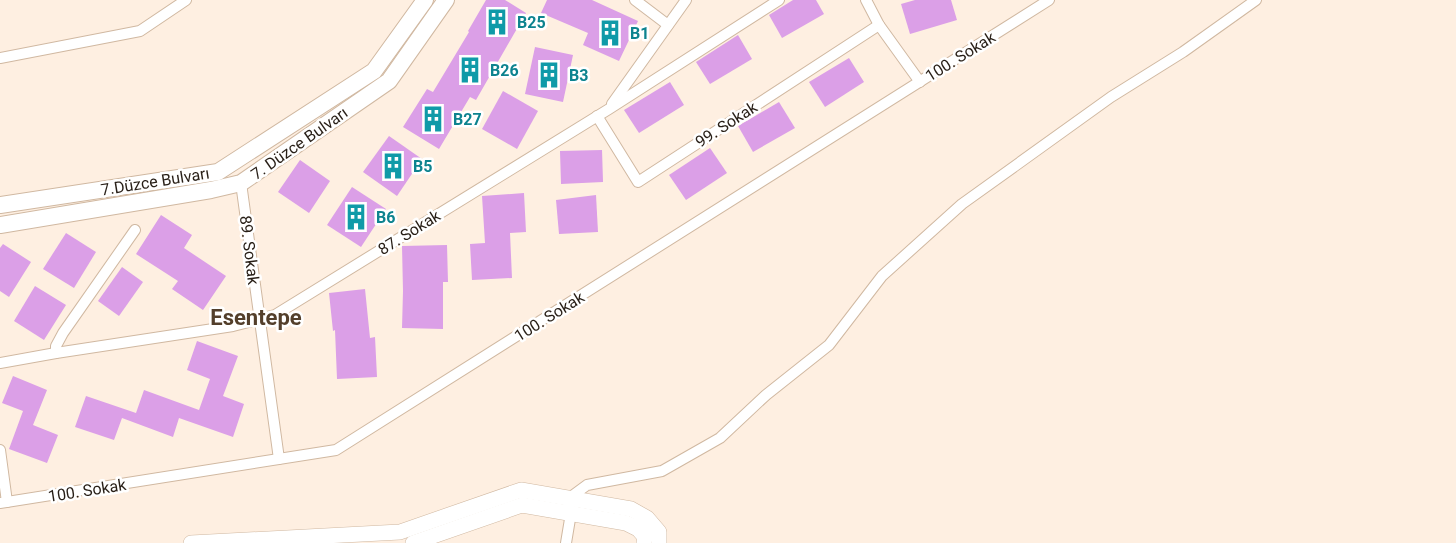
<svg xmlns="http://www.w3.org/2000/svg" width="1456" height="543" font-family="Roboto,sans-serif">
  <rect width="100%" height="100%" fill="#feefe1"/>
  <g fill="#db9fe7">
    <polygon points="486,0 505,0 526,13 476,100 470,97 439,149 403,127 427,89 433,92 469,32 468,31"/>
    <polygon points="547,0 592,0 638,21 619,61 583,45 588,33 541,13"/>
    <polygon points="793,0 816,0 824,14 782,38 769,15"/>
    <polygon points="915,0 951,0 957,20 910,34 901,4"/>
    <polygon points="738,35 752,59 710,84 696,62"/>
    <polygon points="535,47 573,55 563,102 525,94"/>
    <polygon points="849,58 864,82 825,107 809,82"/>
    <polygon points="670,82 684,105 639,133 624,110"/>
    <polygon points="503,91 538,111 517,149 482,129"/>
    <polygon points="779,102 795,128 753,152 738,126"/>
    <polygon points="389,136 422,159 397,196 363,172"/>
    <polygon points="710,148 727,173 686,200 669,175"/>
    <polygon points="602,150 603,182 561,184 560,151"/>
    <polygon points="300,160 330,181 309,213 278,192"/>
    <polygon points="352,187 386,209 361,247 327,225"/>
    <polygon points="524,193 526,232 510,233 512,278 472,280 470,244 485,243 482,196"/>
    <polygon points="596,195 598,232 559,234 556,200"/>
    <polygon points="161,215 192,235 184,248 226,276 203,310 172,289 178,281 136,254"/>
    <polygon points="66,233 96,252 74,288 43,269"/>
    <polygon points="3,244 31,262 9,297 0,291 0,248"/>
    <polygon points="447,245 448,282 443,282 443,329 402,328 403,291 402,246"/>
    <polygon points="122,267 143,282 119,316 98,301"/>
    <polygon points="35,286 66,305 44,340 14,321"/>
    <polygon points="365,289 370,338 375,337 377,377 337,379 335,330 333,331 329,293"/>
    <polygon points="197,341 238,356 223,396 244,404 233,437 179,418 173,437 122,418 114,440 75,427 86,396 136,413 144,390 199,410 210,379 187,370"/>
    <polygon points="13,376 47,390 33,425 58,435 47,463 9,449 23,411 2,403"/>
  </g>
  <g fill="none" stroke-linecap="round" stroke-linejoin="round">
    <g stroke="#d0b8a1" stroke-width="12">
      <g id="street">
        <polyline points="635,0 668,25"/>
        <polyline points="866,0 879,25 920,82"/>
        <polyline points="0,58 140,31 186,0"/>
        <polyline points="612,104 686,0"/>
        <polyline points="597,116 638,182 879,25"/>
        <polyline points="241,183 279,459"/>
        <polyline points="56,353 56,346 63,333 135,230"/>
        <polyline points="0,363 56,353 233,326 275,315 609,109 779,0"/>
        <polyline points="0,450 7,502"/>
        <polyline points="0,503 336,450 1049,0"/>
        <polyline points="566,543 571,513 568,499 587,485 662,471 720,438 766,395 829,345 882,276 962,204 1111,97 1183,52 1256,0"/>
      </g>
    </g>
    <g stroke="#d0b8a1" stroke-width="16">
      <g id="secondary">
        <polyline points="191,543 400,532 521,490 631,509 647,518 659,532 659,543"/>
        <polyline points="413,543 522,505 626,523 638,529 645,537 644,543"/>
      </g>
    </g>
    <g stroke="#d0b8a1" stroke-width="18">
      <g id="primary">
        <polyline points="0,205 218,172 374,71 425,0"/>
        <polyline points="0,225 211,190 241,183 389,81 446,0"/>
      </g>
    </g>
    <use href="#street" stroke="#fff" stroke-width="10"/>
    <use href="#secondary" stroke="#fff" stroke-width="15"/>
    <use href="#primary" stroke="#fff" stroke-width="16"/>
  </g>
  <defs>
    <g id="building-bare" transform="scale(2.07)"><path d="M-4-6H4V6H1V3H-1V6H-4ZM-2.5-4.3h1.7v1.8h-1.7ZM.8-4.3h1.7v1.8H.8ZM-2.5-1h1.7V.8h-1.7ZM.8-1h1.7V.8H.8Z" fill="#0f9aa8" stroke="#fff" stroke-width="2.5" paint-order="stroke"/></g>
  </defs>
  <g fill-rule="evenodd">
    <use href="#building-bare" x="497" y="22"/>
    <use href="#building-bare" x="610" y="33"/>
    <use href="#building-bare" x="470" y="70"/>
    <use href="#building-bare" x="549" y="75"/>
    <use href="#building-bare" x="433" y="119"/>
    <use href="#building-bare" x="393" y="166"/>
    <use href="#building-bare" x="356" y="217"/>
  </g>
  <g text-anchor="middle" stroke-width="5" stroke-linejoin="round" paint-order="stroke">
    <g font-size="16" font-weight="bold" fill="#0d838f" stroke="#fff" text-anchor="start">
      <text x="517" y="28">B25</text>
      <text x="630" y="39">B1</text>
      <text x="490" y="76">B26</text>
      <text x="569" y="81">B3</text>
      <text x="453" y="125">B27</text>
      <text x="413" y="172">B5</text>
      <text x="376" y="223">B6</text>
    </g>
    <g font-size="16" fill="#271e16" stroke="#fff">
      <text transform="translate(960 56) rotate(-32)" y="6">100. Sokak</text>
      <text transform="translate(726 124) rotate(-33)" y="6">99. Sokak</text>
      <text transform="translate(299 143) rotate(-35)" y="6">7. Düzce Bulvarı</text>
      <text transform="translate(155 181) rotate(-9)" y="6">7.Düzce Bulvarı</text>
      <text transform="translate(409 232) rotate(-32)" y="6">87. Sokak</text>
      <text transform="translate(250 250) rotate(83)" y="6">89. Sokak</text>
      <text transform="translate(549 316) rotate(-32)" y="6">100. Sokak</text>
      <text transform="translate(87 490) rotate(-9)" y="6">100. Sokak</text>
    </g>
    <g font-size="22" font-weight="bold" fill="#533f2b" stroke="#fff">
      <text x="256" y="325">Esentepe</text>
    </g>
  </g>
</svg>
